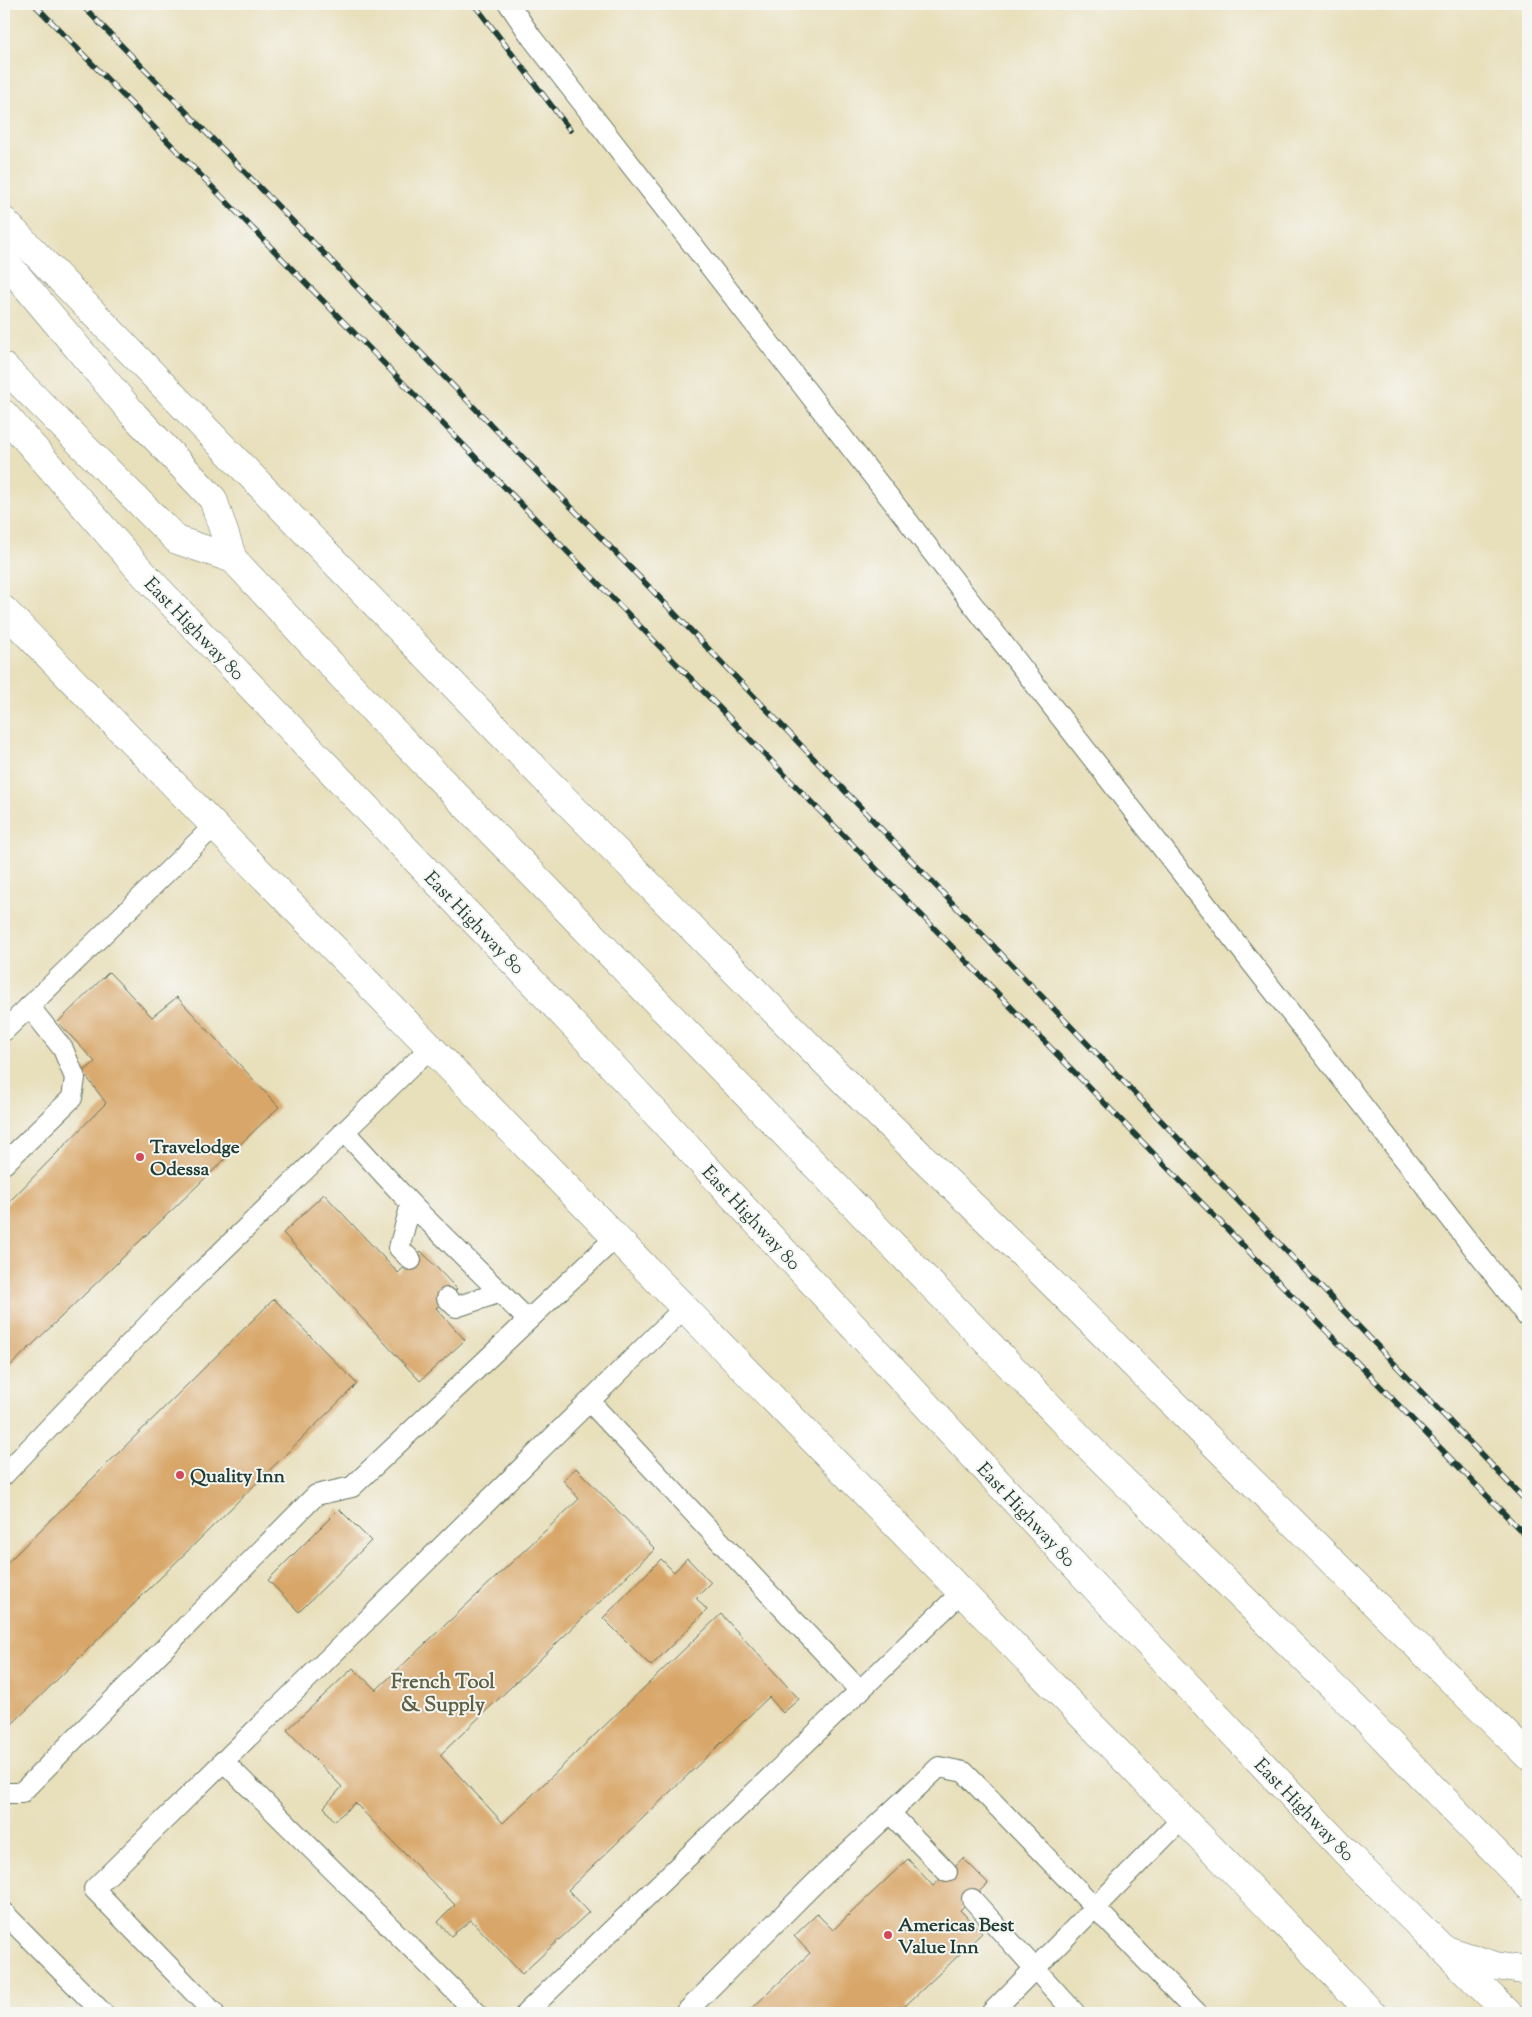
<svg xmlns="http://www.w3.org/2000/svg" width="1532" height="2017" font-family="'Sorts Mill Goudy',serif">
  <rect width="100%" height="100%" fill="#f6f6f2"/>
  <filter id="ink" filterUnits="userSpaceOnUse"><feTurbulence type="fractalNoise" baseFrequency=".02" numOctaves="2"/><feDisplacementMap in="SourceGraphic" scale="10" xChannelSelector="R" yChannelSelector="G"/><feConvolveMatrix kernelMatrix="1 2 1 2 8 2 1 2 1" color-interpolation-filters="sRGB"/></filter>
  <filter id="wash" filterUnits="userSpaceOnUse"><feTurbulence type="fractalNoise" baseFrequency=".0096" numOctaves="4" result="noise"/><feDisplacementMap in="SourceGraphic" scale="20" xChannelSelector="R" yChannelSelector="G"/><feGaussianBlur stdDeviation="1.12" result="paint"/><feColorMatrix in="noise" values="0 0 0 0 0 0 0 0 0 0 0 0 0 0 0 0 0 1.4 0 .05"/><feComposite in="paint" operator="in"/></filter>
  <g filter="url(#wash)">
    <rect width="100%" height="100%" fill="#e8dfbb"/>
    <g id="blocks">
      <g fill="#d8a667">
        <polygon points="109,972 152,1017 177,997 279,1107 4,1372 4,1207 106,1103 83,1072 95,1062 58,1022"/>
        <polygon points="324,1194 398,1273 421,1251 457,1289 436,1308 465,1340 420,1381 283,1233"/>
        <polygon points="274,1299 357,1384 4,1732 4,1566"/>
        <polygon points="576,1468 655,1549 440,1755 503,1823 721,1614 799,1699 783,1713 769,1697 568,1890 589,1912 522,1974 471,1920 451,1936 438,1922 455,1905 355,1803 334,1821 324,1807 342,1787 287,1730 353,1668 376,1690 579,1499 563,1480"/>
        <polygon points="339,1509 371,1541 299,1612 268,1580"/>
        <polygon points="687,1558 711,1583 696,1598 707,1610 651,1666 603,1618 661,1559 674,1572"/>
        <polygon points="963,1858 988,1883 960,1910 982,1933 904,2007 910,2013 747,2013 810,1953 794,1936 817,1914 833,1930 908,1859 933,1886"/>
      </g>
    </g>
  </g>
  <g filter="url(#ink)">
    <use href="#blocks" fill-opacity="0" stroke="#657663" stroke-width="1"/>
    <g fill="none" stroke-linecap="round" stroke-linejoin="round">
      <g stroke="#657663" stroke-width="22">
        <g id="lane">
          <polyline points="509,4 532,38 1528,1318"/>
          <polyline points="4,1031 214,826"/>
          <polyline points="344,1131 411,1204 528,1320"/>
          <polyline points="4,1164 72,1098 75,1078 63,1049 29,1006"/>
          <polyline points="411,1260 399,1248 411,1204"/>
          <polyline points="447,1298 456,1307 501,1292"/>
          <polyline points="590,1402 860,1691"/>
          <polyline points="4,1475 161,1311 430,1048"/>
          <polyline points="223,1761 477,2013"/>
          <polyline points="4,1793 21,1793 316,1495 352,1487 615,1238"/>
          <polyline points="890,1813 947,1872"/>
          <polyline points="972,1899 1075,2013"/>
          <polyline points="4,1913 103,2013"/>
          <polyline points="214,2013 94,1889 684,1308"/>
          <polyline points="526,2013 961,1593"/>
          <polyline points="685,2013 817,1881 939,1767 964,1772 1197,2013"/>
          <polyline points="991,2013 1182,1819"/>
        </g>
      </g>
      <g stroke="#657663" stroke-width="29">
        <polyline id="secondary" points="4,610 1372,2013"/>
      </g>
      <g stroke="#657663" stroke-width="29">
        <g id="primary">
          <polyline points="4,221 578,813 849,1086 1041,1272 1528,1756"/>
          <polyline points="4,260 134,415 213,499 233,559 377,714 1090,1448 1365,1718 1528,1886"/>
          <polyline points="4,367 177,540 233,559"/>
          <polyline points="4,414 140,570 602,1055 1116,1610 1359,1866 1508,2013"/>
          <polyline points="1447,1950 1496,1966 1528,1971"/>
        </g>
      </g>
      <use href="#lane" stroke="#fff" stroke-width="20"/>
      <use href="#secondary" stroke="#fff" stroke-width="28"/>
      <use href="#primary" stroke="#fff" stroke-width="28"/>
      <g stroke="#1f3d34" stroke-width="5.5">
        <g id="rail">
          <polyline points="34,4 1528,1538"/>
          <polyline points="81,4 652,590 1528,1503"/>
          <polyline points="474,4 570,130"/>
        </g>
      </g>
      <use href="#rail" stroke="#f6f6f2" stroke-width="4" stroke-dasharray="11" stroke-linecap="butt"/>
    </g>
  </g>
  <g fill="#d1495b" stroke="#f6f6f2" stroke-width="2">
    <circle cx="140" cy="1157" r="5"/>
    <circle cx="180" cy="1475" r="5"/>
    <circle cx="888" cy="1935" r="5"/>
  </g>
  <g text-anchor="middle" stroke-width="4" stroke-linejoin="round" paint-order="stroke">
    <g font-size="19" fill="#1f3d34" stroke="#f6f6f2">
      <text transform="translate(195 628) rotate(46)" y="7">East Highway 80</text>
      <text transform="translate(475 922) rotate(46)" y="7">East Highway 80</text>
      <text transform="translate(752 1217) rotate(47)" y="7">East Highway 80</text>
      <text transform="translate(1027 1514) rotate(47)" y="7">East Highway 80</text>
      <text transform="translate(1305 1809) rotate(46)" y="7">East Highway 80</text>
    </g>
    <g font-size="19" font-weight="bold" fill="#1f3d34" stroke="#f6f6f2" text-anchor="start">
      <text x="150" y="1153">Travelodge<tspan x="150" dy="22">Odessa</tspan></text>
      <text x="190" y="1482">Quality Inn</text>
      <text x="898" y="1931">Americas Best<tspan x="898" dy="22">Value Inn</tspan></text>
    </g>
    <g font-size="20" font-weight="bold" fill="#606246" stroke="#f6f6f2">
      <text x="443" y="1688">French Tool<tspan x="443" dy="23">&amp; Supply</tspan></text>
    </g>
  </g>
  <rect width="1532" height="2017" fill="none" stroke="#f6f6f2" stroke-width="20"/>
</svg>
